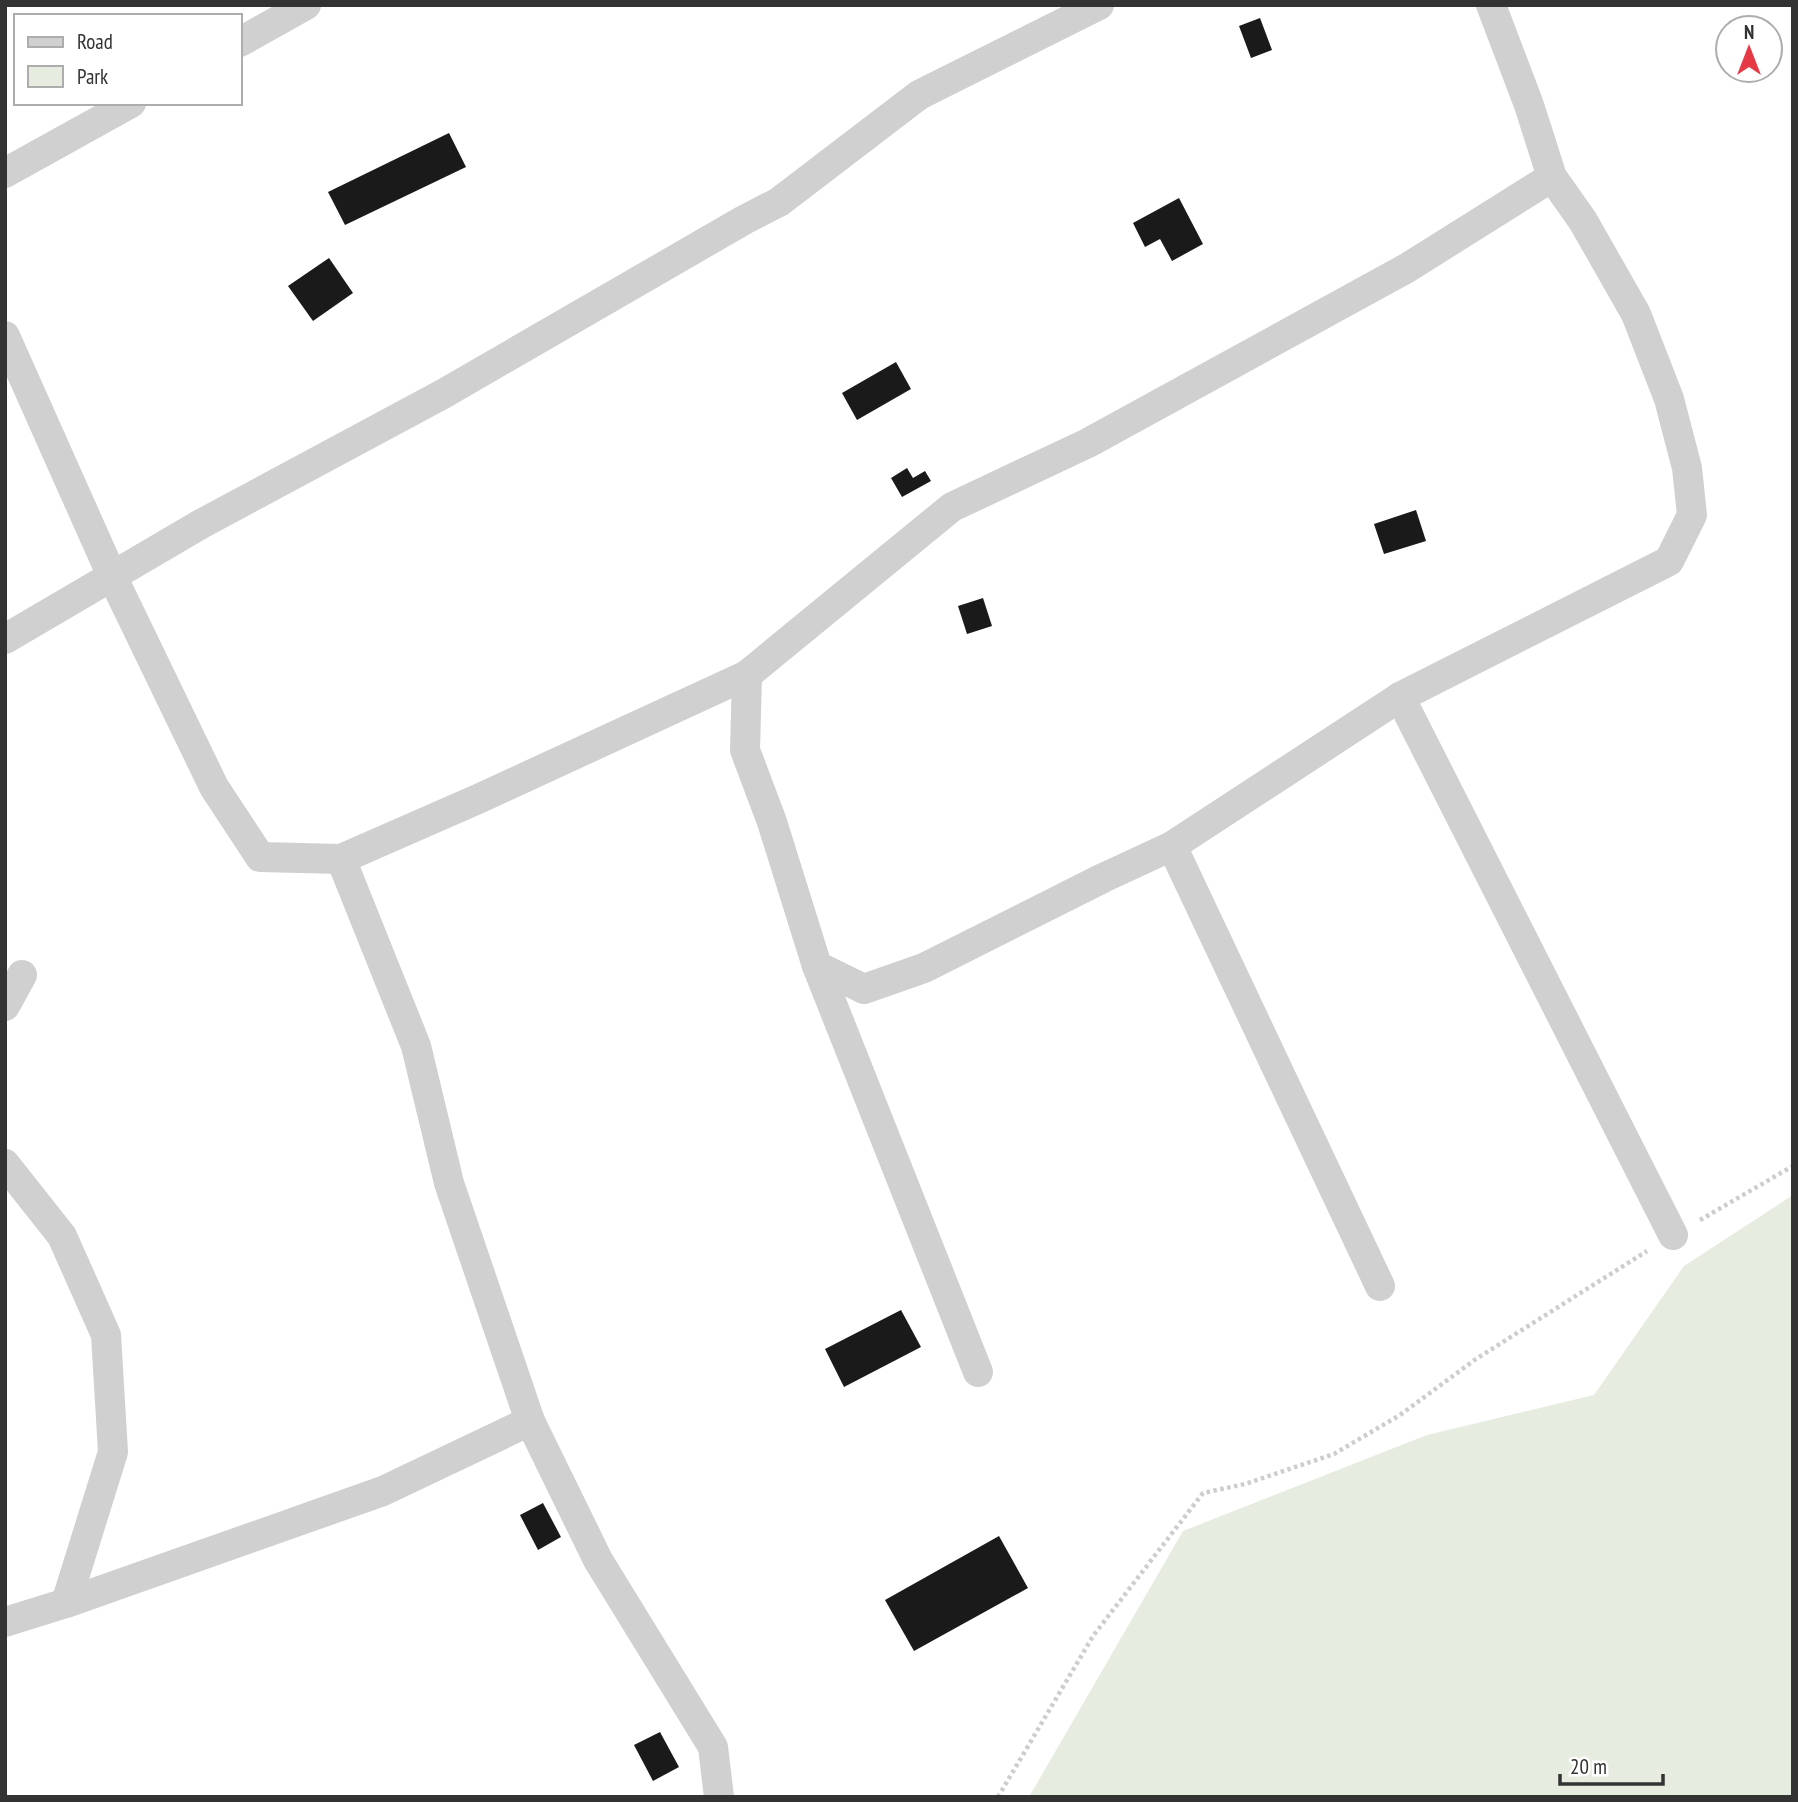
<svg xmlns="http://www.w3.org/2000/svg" width="1798" height="1802" font-family="'PT Sans Narrow',sans-serif">
  <rect width="100%" height="100%" fill="#fff"/>
  <polygon fill="#e6ecdf" points="1793,1195 1793,1797 1029,1797 1183,1531 1427,1435 1594,1395 1684,1266"/>
  <g fill="#1a1a1a">
    <polygon points="1260,18 1272,50 1251,58 1239,26"/>
    <polygon points="449,133 466,167 345,225 328,192"/>
    <polygon points="1179,198 1203,244 1172,261 1160,239 1145,247 1133,223"/>
    <polygon points="329,258 353,293 313,321 288,286"/>
    <polygon points="896,362 911,389 857,420 842,393"/>
    <polygon points="907,468 913,478 925,471 931,481 902,497 891,478"/>
    <polygon points="1416,510 1426,541 1384,554 1374,524"/>
    <polygon points="983,598 992,626 967,634 958,606"/>
    <polygon points="901,1310 921,1347 844,1387 825,1349"/>
    <polygon points="543,1503 561,1537 538,1550 520,1515"/>
    <polygon points="999,1536 1028,1588 914,1651 885,1600"/>
    <polygon points="660,1732 679,1767 653,1781 634,1745"/>
  </g>
  <g fill="none" stroke-linecap="round" stroke-linejoin="round">
    <g stroke="#cdcdcd" stroke-width="4.5" stroke-dasharray="3.5 3.5" stroke-linecap="butt">
      <polyline points="1700,1220 1793,1166"/>
      <polyline points="998,1797 1093,1636 1203,1493 1245,1484 1334,1454 1400,1415 1476,1359 1647,1251"/>
    </g>
    <g stroke="#d0d0d0" stroke-width="30">
      <polyline points="240,42 306,5"/>
      <polyline points="5,173 131,103"/>
      <polyline points="5,336 112,576 214,787 260,857 341,859 478,799 747,675 952,507 1088,443 1407,268 1552,177"/>
      <polyline points="5,639 201,524 443,394 744,220 779,202 919,95 1099,5"/>
      <polyline points="747,675 745,750 772,822 817,966 864,989 924,968 1103,878 1172,846 1400,697 1669,561 1692,515 1687,468 1669,399 1636,314 1583,221 1552,177 1529,105 1491,5"/>
      <polyline points="1400,697 1673,1235"/>
      <polyline points="1172,846 1380,1286"/>
      <polyline points="341,859 416,1046 449,1183 530,1421 598,1560 713,1747 719,1797"/>
      <polyline points="817,966 978,1372"/>
      <polyline points="5,1006 22,975"/>
      <polyline points="5,1164 62,1236 106,1335 113,1452 66,1603"/>
      <polyline points="5,1622 66,1603 383,1491 530,1421"/>
    </g>
  </g>
  <rect width="1798" height="1802" fill="none" stroke="#333333" stroke-width="14"/>
  <rect x="14" y="14" width="228" height="91" fill="#ffffff" stroke="#adadad" stroke-width="2"/>
  <rect x="28" y="37" width="35" height="10" fill="#d0d0d0" stroke="#adadad" stroke-width="2"/>
  <text x="77" y="49" font-size="21" fill="#333333">Road</text>
  <rect x="28" y="66" width="35" height="21" fill="#e6ecdf" stroke="#adadad" stroke-width="2"/>
  <text x="77" y="84" font-size="21" fill="#333333">Park</text>
  <g transform="translate(1749 49)"><circle r="33" fill="#ffffff" stroke="#adadad" stroke-width="2"/>
  <path d="M0-5L12 26L0 18L-12 26Z" fill="#e63946"/>
  <text y="-10" font-size="19" font-weight="bold" text-anchor="middle" fill="#333333">N</text>
  </g>
  <path d="M1560 1774v10h103v-10" fill="none" stroke="#333333" stroke-width="3.5"/>
  <text x="1570" y="1774" font-size="21" fill="#333333" stroke="#ffffff" stroke-width="5" paint-order="stroke">20 m</text>
</svg>
